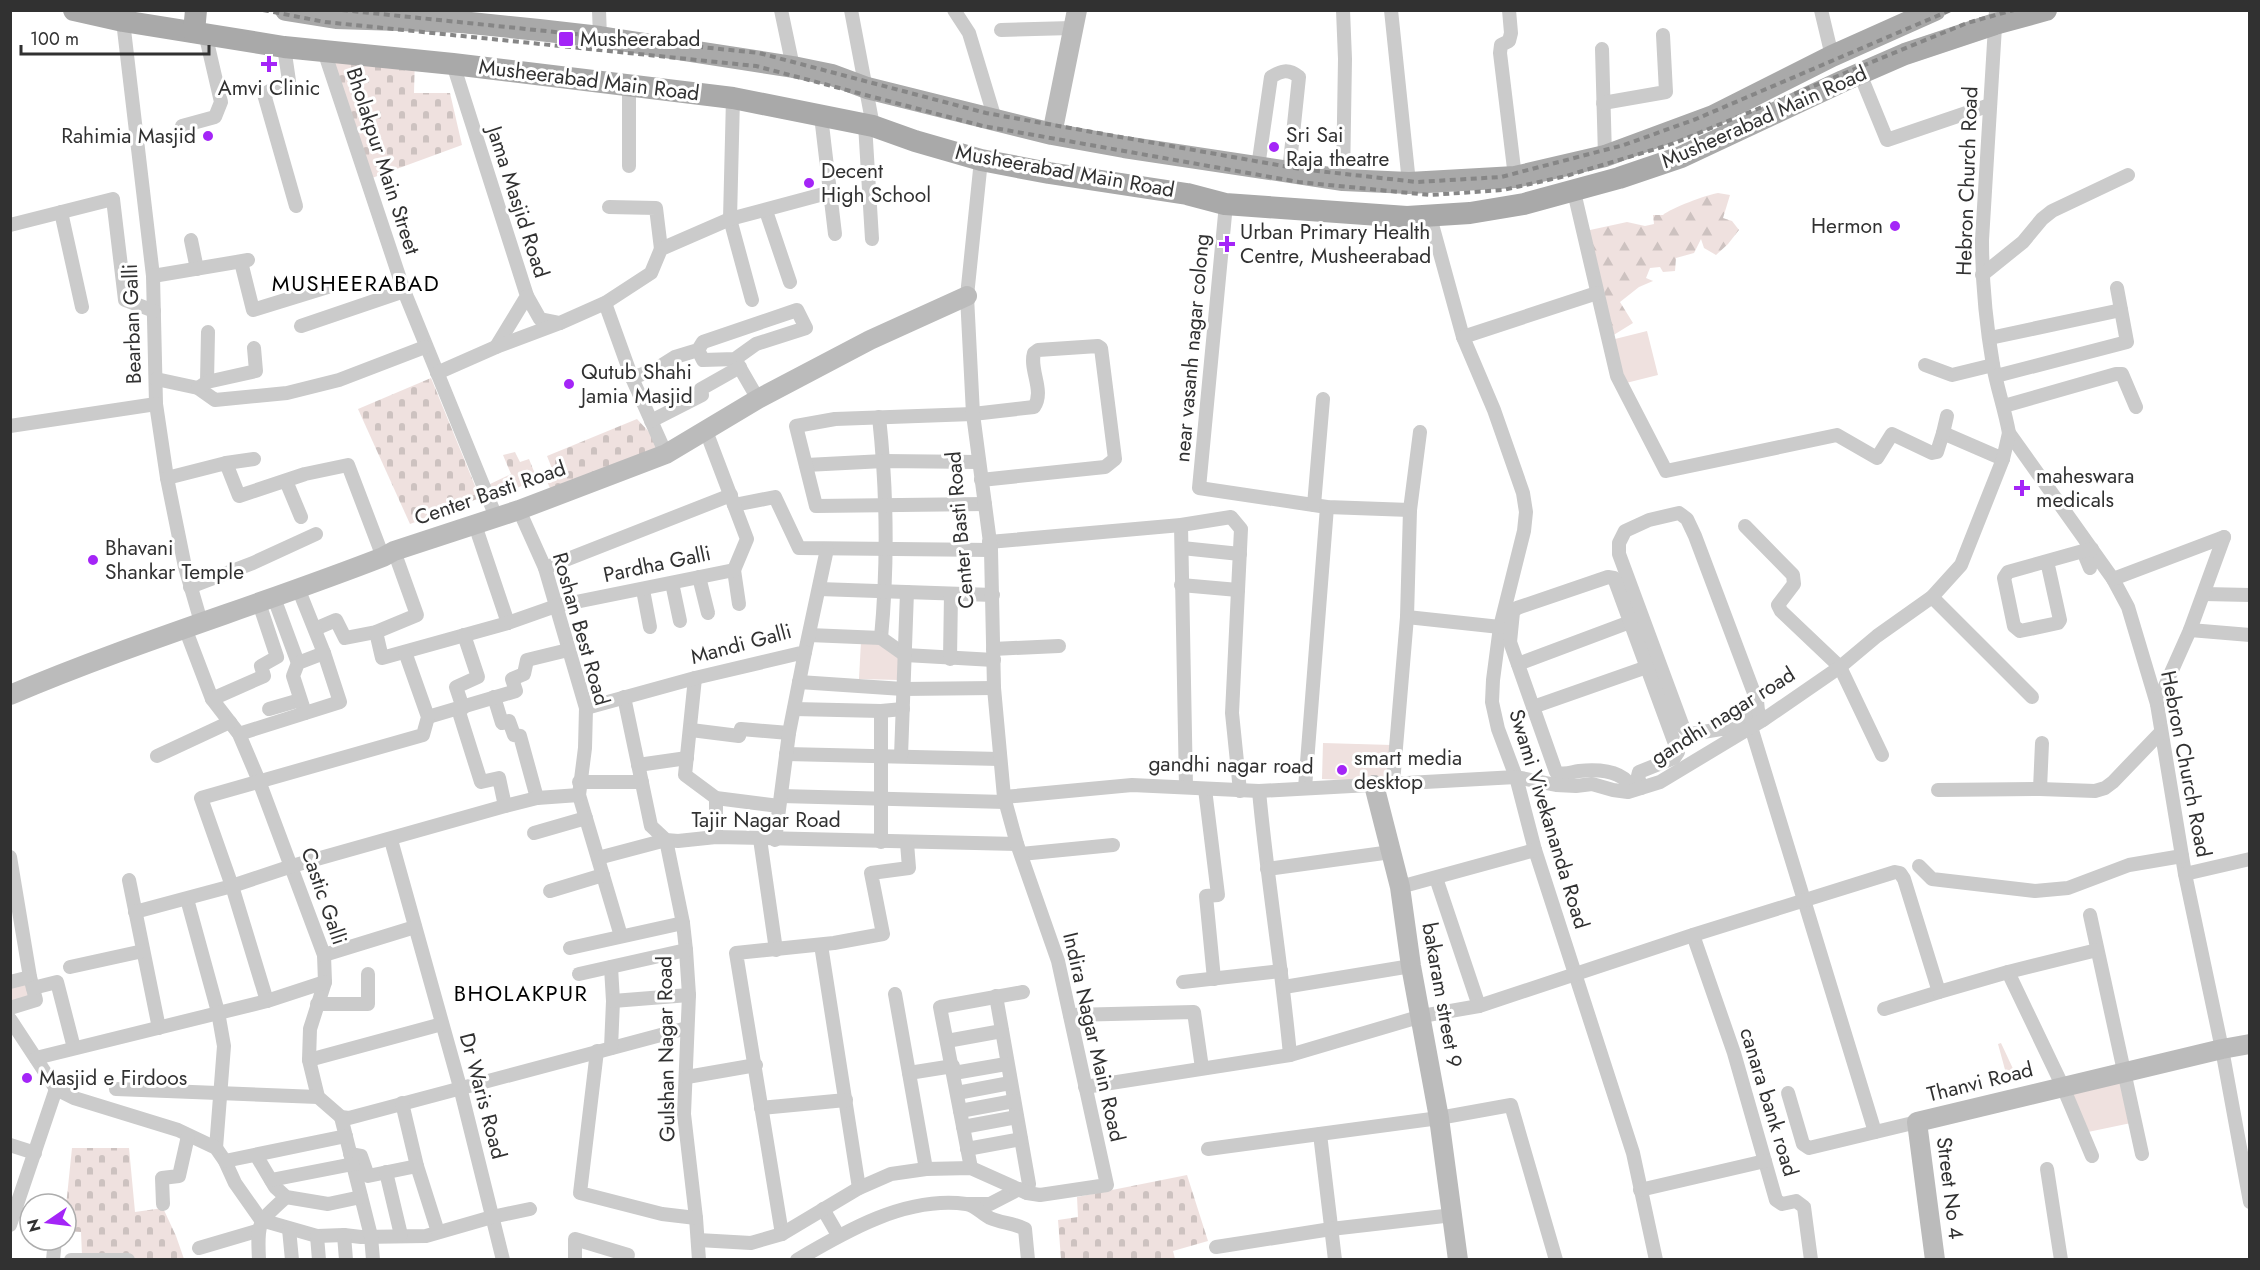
<svg xmlns="http://www.w3.org/2000/svg" width="2260" height="1270" font-family="Jost,sans-serif">
  <defs>
    <pattern id="forest-firs" width="22" height="20" patternUnits="userSpaceOnUse" patternTransform="scale(1.5)"><rect width="22" height="20" fill="#efe1df"/><path d="M5 1l3.5 6h-7zM16 11l3.5 6h-7z" fill="#cdc2c0"/></pattern>
    <pattern id="cemetery-stones" width="16" height="16" patternUnits="userSpaceOnUse" patternTransform="scale(1.5)"><rect width="16" height="16" fill="#efe1df"/><path d="M2 7V4a2 2 0 0 1 4 0v3zM10 15v-3a2 2 0 0 1 4 0v3z" fill="#cdc2c0"/></pattern>
  </defs>
  <rect width="100%" height="100%" fill="#fff"/>
  <g fill="#efe1df">
    <polygon points="1647,331 1658,375 1622,384 1611,340"/>
    <polygon points="861,641 883,643 900,656 899,680 859,679"/>
    <polygon points="1323,743 1392,745 1390,782 1322,779"/>
    <polygon points="28,983 32,999 11,1005 11,987"/>
    <polygon points="2001,1043 2015,1073 2007,1077 1998,1044"/>
    <polygon points="2124,1082 2131,1123 2088,1132 2069,1094"/>
  </g>
  <path fill="url(#forest-firs)" d="M1718 193 1730 195 1723 218 1732 221 1739 230 1728 244 1716 255 1704 248 1701 239 1694 253 1676 258 1675 271 1663 272 1660 267 1650 268 1646 278 1653 281 1639 287 1620 302 1633 323 1612 336 1588 237 1590 230 1627 222 1645 226 1654 224 1653 215H1663C1671 208 1706 195 1718 193Z"/>
  <g fill="url(#cemetery-stones)">
    <polygon points="336,50 415,55 414,93 450,93 462,145 372,178 332,64"/>
    <polygon points="431,378 480,498 410,524 358,409"/>
    <polygon points="637,419 650,433 657,448 553,495 546,479 555,476 547,456"/>
    <polygon points="515,452 520,462 529,459 537,479 499,496 488,485 511,474 503,455"/>
    <polygon points="72,1148 129,1148 135,1212 163,1208 176,1236 184,1259 141,1259 82,1255 81,1232 66,1231 66,1206"/>
    <polygon points="1187,1175 1208,1241 1173,1251 1175,1259 1061,1259 1058,1220 1078,1217 1077,1197"/>
  </g>
  <g fill="none" stroke-linecap="round" stroke-linejoin="round">
    <g stroke="#cbcbcb" stroke-width="14">
      <polyline points="599,10 600,37"/>
      <polyline points="781,10 793,67"/>
      <polyline points="851,10 873,126"/>
      <polyline points="954,10 969,33 995,119"/>
      <polyline points="1343,10 1345,59 1343,180"/>
      <polyline points="1391,10 1409,183"/>
      <polyline points="1509,10 1511,33 1509,41 1501,45 1500,53 1515,177"/>
      <polyline points="1821,10 1832,56"/>
      <path d="M1996 10 1982 240C1982 282 1986 324 1993 365 1997 388 2005 410 2009 433L2113 579 2128 607 2157 704 2185 874 2222 1049 2250 1202"/>
      <polyline points="123,21 153,276 156,404 167,478 185,567 201,622"/>
      <polyline points="1001,30 1072,28"/>
      <polyline points="284,47 289,81 264,94 296,206"/>
      <polyline points="1602,49 1605,156"/>
      <polyline points="324,51 404,291 496,517"/>
      <polyline points="453,64 527,296 496,347"/>
      <polyline points="1860,74 1887,140 1990,105"/>
      <polyline points="629,86 629,166"/>
      <polyline points="733,98 730,219 752,300"/>
      <polyline points="1603,103 1666,92 1663,35"/>
      <polyline points="821,116 835,234"/>
      <polyline points="865,124 872,239"/>
      <polyline points="182,126 215,117 221,102 205,33"/>
      <path d="M1258 167 1271 77C1281 71 1288 68 1299 77L1289 172"/>
      <polyline points="1574,192 1617,376 1666,471 1837,435 1877,458 1892,434 1932,453 1937,452 1943,433 2003,459"/>
      <polyline points="1226,204 1199,488 1327,507 1410,510"/>
      <polyline points="609,207 656,208 661,249"/>
      <polyline points="766,211 790,282"/>
      <polyline points="61,212 82,307"/>
      <polyline points="1430,217 1463,337 1494,410 1523,493 1526,512 1524,531 1500,627 1493,680 1492,702 1498,729 1516,777 1535,850 1633,1153 1656,1260"/>
      <polyline points="10,225 113,199 125,300 154,311"/>
      <polyline points="191,240 197,269"/>
      <polyline points="241,262 253,310 347,281"/>
      <polyline points="1982,275 2023,242 2042,219 2052,211 2128,175"/>
      <polyline points="153,276 248,260"/>
      <polyline points="527,296 540,319 560,323 605,303 651,273 661,249 730,219 831,192"/>
      <polyline points="605,303 632,378 666,454"/>
      <polyline points="301,326 404,291"/>
      <polyline points="1463,337 1597,293"/>
      <polyline points="1990,338 2121,310"/>
      <polyline points="736,361 758,399"/>
      <polyline points="1925,365 1952,375 1993,365"/>
      <polyline points="437,373 496,347 560,323"/>
      <polyline points="1996,376 2127,342 2117,288"/>
      <polyline points="632,378 656,369 675,357 698,350 703,360 735,359 756,344 806,328 797,310 703,342 698,350"/>
      <polyline points="156,379 198,388 215,400 287,393 339,380 425,347"/>
      <polyline points="207,382 208,332"/>
      <polyline points="198,388 207,382 256,371 254,348"/>
      <polyline points="2004,406 2116,374 2122,374 2136,407"/>
      <path d="M879 417C887 491 888 564 881 638"/>
      <polyline points="651,421 702,395 701,389 740,367"/>
      <polyline points="10,426 156,404"/>
      <polyline points="1943,433 1947,416"/>
      <polyline points="226,463 254,459"/>
      <polyline points="806,465 884,461 979,462"/>
      <polyline points="167,478 226,463 239,496 305,474 348,465 383,557"/>
      <path d="M981 480 1105 467 1115 459 1101 348 1098 346 1038 350 1034 353C1029 370 1045 391 1034 407L973 414 835 419 796 426 816 506 985 504"/>
      <polyline points="286,481 301,517"/>
      <polyline points="734,505 775,497 799,548 991,550"/>
      <polyline points="1314,505 1323,399"/>
      <polyline points="519,510 545,568 586,708 585,748 579,795 621,936"/>
      <polyline points="475,525 508,623"/>
      <polyline points="1181,525 1186,787"/>
      <polyline points="1745,526 1793,575 1794,584 1778,605 1781,611 1840,667 1882,755"/>
      <polyline points="989,542 1181,525 1231,517 1241,529 1232,713 1240,791"/>
      <polyline points="1182,548 1240,554"/>
      <polyline points="2083,551 2090,568"/>
      <polyline points="2047,561 2060,620 2058,623 2020,631 2014,626 2004,578 2008,572 2083,551 2092,549"/>
      <polyline points="545,568 731,495"/>
      <polyline points="734,570 739,604"/>
      <polyline points="699,577 708,613"/>
      <polyline points="2113,579 2224,537"/>
      <polyline points="672,583 680,621"/>
      <polyline points="1181,585 1238,590"/>
      <polyline points="190,587 253,563 316,534"/>
      <polyline points="819,589 993,595"/>
      <polyline points="643,590 650,627"/>
      <polyline points="2204,594 2250,595"/>
      <polyline points="1932,597 2032,697"/>
      <polyline points="274,598 298,663"/>
      <polyline points="1407,617 1500,627"/>
      <polyline points="185,628 212,699 239,734 259,781 324,955 325,982 310,1029 309,1060 318,1097 341,1117 349,1118 687,1028"/>
      <polyline points="315,629 336,620 345,638 376,632 417,615 394,551"/>
      <polyline points="2190,630 2250,635"/>
      <polyline points="376,632 382,658 508,623 556,606 734,570 747,539 706,431"/>
      <polyline points="809,635 881,638 905,655 994,660"/>
      <polyline points="993,649 1059,646"/>
      <polyline points="950,659 951,594"/>
      <polyline points="1518,664 1630,622"/>
      <polyline points="695,678 685,775 716,798 779,806"/>
      <polyline points="799,682 903,689 994,688"/>
      <polyline points="494,697 502,723 509,721 514,735 520,736 537,798"/>
      <polyline points="624,697 651,826 666,840 678,841 716,837 1017,844"/>
      <polyline points="212,699 264,676 261,666 277,657 259,603"/>
      <polyline points="2157,704 2190,630 2224,537"/>
      <polyline points="1533,707 1647,667"/>
      <polyline points="463,708 456,687 478,677 464,635"/>
      <polyline points="586,708 695,678 805,652 827,549"/>
      <polyline points="269,709 300,700"/>
      <polyline points="458,709 481,782 499,778 505,806"/>
      <polyline points="794,709 881,711 903,709"/>
      <polyline points="305,713 293,676 298,663 324,653"/>
      <polyline points="428,717 516,691 512,679 524,674 527,660 568,650"/>
      <polyline points="1751,727 1875,1132"/>
      <polyline points="1727,728 1758,711"/>
      <polyline points="691,730 739,736 741,729 789,733"/>
      <polyline points="239,734 340,702 324,653 298,588"/>
      <polyline points="1732,738 1727,728 1691,734 1683,727 1619,554 1619,543 1625,531 1649,520 1679,513 1687,519 1695,536 1757,701 1758,711 1763,720"/>
      <polyline points="786,754 1000,759"/>
      <polyline points="157,756 230,722"/>
      <polyline points="901,756 907,592"/>
      <polyline points="638,765 687,758"/>
      <polyline points="579,782 642,782"/>
      <polyline points="1393,783 1407,617 1410,510 1420,432"/>
      <polyline points="1305,788 1327,507"/>
      <polyline points="1205,789 1218,895 1206,896 1214,979"/>
      <polyline points="2040,789 2042,743"/>
      <path d="M1633 790C1624 770 1599 769 1579 771 1571 772 1564 776 1556 772L1510 642 1513 612 1517 608 1608 577 1614 578 1678 752 1674 758 1639 772 1638 776 1641 788"/>
      <polyline points="1938,790 2040,789 2095,791 2105,788 2113,782 2161,732"/>
      <path d="M1259 791C1267 879 1282 967 1290 1055"/>
      <polyline points="781,796 1005,802"/>
      <polyline points="1004,797 1132,785 1259,791 1516,777 1556,785 1576,786 1592,784 1613,790 1628,792 1660,782 1763,720 1840,667 1877,636 1932,597 1961,565 2003,459 2009,433"/>
      <polyline points="716,798 716,837"/>
      <polyline points="534,833 586,818"/>
      <polyline points="760,839 776,950"/>
      <polyline points="391,840 460,1087 503,1260"/>
      <polyline points="775,840 789,733 805,652"/>
      <polyline points="881,842 881,711"/>
      <polyline points="1021,854 1113,845"/>
      <polyline points="10,857 30,977 36,1000 10,1008"/>
      <polyline points="598,858 666,840 683,923 686,950 689,995 684,1114 696,1218 699,1260"/>
      <polyline points="1919,866 1932,879 2035,891 2068,888 2129,865 2182,856"/>
      <polyline points="1267,869 1391,852"/>
      <polyline points="2185,874 2250,859"/>
      <polyline points="1436,878 1479,1006"/>
      <polyline points="129,880 159,1028"/>
      <polyline points="1400,887 1535,850"/>
      <polyline points="550,891 603,875"/>
      <polyline points="187,899 218,1012 224,1046 216,1148"/>
      <polyline points="135,912 232,886 292,866 505,806 537,798 579,795"/>
      <polyline points="2090,915 2142,1154"/>
      <polyline points="1693,935 1734,1053 1776,1200 1782,1204 1796,1201 1804,1207 1811,1260"/>
      <polyline points="821,945 859,1188"/>
      <polyline points="570,948 683,923"/>
      <polyline points="324,955 415,927"/>
      <polyline points="70,967 143,951"/>
      <polyline points="611,967 613,1001 611,1048"/>
      <polyline points="2008,972 2063,1087 2092,1156"/>
      <polyline points="579,974 686,950"/>
      <polyline points="10,982 30,977"/>
      <polyline points="1183,982 1281,971"/>
      <polyline points="1284,987 1411,966"/>
      <polyline points="33,988 57,982 74,1048"/>
      <polyline points="895,994 926,1169"/>
      <polyline points="996,996 1029,1184 1027,1193"/>
      <polyline points="267,1001 232,886 201,798 423,735 428,717 405,652"/>
      <polyline points="613,1001 689,995"/>
      <polyline points="317,1004 368,1004 368,974"/>
      <polyline points="1884,1009 1939,992"/>
      <polyline points="1070,1015 1194,1012 1202,1068"/>
      <polyline points="10,1019 56,1089 74,1098 178,1130 216,1148 225,1161 235,1183 261,1220 317,1236 344,1235 361,1237 426,1236 492,1217 530,1209"/>
      <polyline points="947,1041 1002,1031"/>
      <polyline points="597,1051 580,1193 662,1214 696,1218"/>
      <polyline points="36,1058 267,1001 325,982"/>
      <polyline points="309,1060 442,1024"/>
      <polyline points="909,1073 953,1066"/>
      <polyline points="954,1073 1006,1064"/>
      <polyline points="687,1077 756,1065"/>
      <polyline points="1085,1087 1290,1055 1422,1016 1479,1006 1693,935 1895,872 1900,873 1904,879 1939,992 2008,972 2097,950"/>
      <polyline points="116,1089 318,1097"/>
      <polyline points="957,1093 1010,1083"/>
      <polyline points="1788,1093 1803,1144 1809,1148 1917,1122"/>
      <polyline points="402,1103 417,1166 438,1232"/>
      <polyline points="761,1108 846,1100"/>
      <polyline points="960,1111 1014,1101"/>
      <polyline points="341,1117 371,1236 373,1260"/>
      <polyline points="963,1127 1017,1117"/>
      <polyline points="1320,1134 1335,1260"/>
      <polyline points="10,1145 35,1153"/>
      <polyline points="967,1149 1021,1139"/>
      <polyline points="1208,1149 1439,1118 1511,1105 1556,1260"/>
      <polyline points="350,1154 361,1156 368,1176 417,1166"/>
      <polyline points="256,1155 275,1187 286,1197 328,1204 361,1197"/>
      <polyline points="225,1161 346,1136"/>
      <polyline points="971,1168 940,1007 1023,992"/>
      <polyline points="2047,1169 2061,1260"/>
      <polyline points="386,1172 401,1235"/>
      <polyline points="271,1180 353,1164"/>
      <polyline points="1640,1190 1765,1161"/>
      <polyline points="163,1204 162,1178 179,1176 188,1136"/>
      <polyline points="968,1204 990,1204 1019,1189"/>
      <polyline points="823,1209 838,1235"/>
      <polyline points="10,1225 56,1089"/>
      <polyline points="289,1229 292,1260"/>
      <polyline points="782,1234 736,953 834,943 883,934 871,873 909,868 907,843"/>
      <polyline points="344,1235 346,1260"/>
      <polyline points="317,1236 319,1260"/>
      <polyline points="698,1240 751,1243 782,1234 859,1188 891,1174 926,1169 971,1168 1027,1193 1040,1195 1107,1185 1058,961 1017,844 1004,797 994,688 991,550 973,414 967,296 981,160"/>
      <polyline points="1216,1247 1331,1229 1453,1215"/>
      <polyline points="199,1248 257,1231"/>
      <polyline points="53,1260 55,1240"/>
      <polyline points="71,1260 128,1260"/>
      <path d="M259 1260C257 1221 258 1223 286 1197"/>
      <polyline points="575,1260 575,1239 628,1255"/>
      <path d="M797 1260C846 1231 906 1196 966 1204 975 1205 982 1214 990 1218 1001 1223 1014 1223 1025 1229L1028 1260"/>
    </g>
    <g stroke="#bbb" stroke-width="20">
      <polyline points="1052,134 1077,10"/>
      <path d="M10 695C132 643 260 605 383 557L394 551 519 510 666 454 758 399 870 340 967 296"/>
      <polyline points="1374,785 1400,887 1411,966 1439,1118 1458,1260"/>
      <polyline points="1935,1260 1917,1122 2222,1049 2250,1044"/>
    </g>
    <g stroke="#a9a9a9" stroke-width="22">
      <polyline points="74,10 123,21 284,47 453,64 733,98 873,126 915,141 981,160 1049,173 1187,194 1225,204 1407,217 1470,213 1524,204 1619,178 1681,157 1843,81 1905,54 1995,24 2046,10"/>
      <polyline points="286,10 336,18 461,22 539,30 600,37 793,67 832,75 867,88 1052,134 1124,147 1343,180 1409,183 1515,177 1605,156 1713,116 1832,56 1935,10"/>
      <polyline points="194,32 196,10"/>
    </g>
    <g stroke="#868686" stroke-width="4" stroke-dasharray="6 4.5" stroke-linecap="butt">
      <polyline points="263,10 325,22 756,66 983,126 1299,182 1430,195 1503,190 1566,176 1672,144 1967,23 2014,10"/>
      <polyline points="342,10 759,53 986,113 1300,169 1417,182 1501,177 1624,145 1696,119 1951,10"/>
    </g>
  </g>
  <g fill="#a425f7" stroke="#fff" stroke-width="2">
    <rect x="558" y="31" width="16" height="16" rx="3"/>
    <path d="M266 55h6v6h6v6h-6v6h-6v-6h-6v-6h6z"/>
    <circle cx="208" cy="136" r="6"/>
    <circle cx="1274" cy="147" r="6"/>
    <circle cx="809" cy="183" r="6"/>
    <circle cx="1895" cy="226" r="6"/>
    <path d="M1224 235h6v6h6v6h-6v6h-6v-6h-6v-6h6z"/>
    <circle cx="569" cy="384" r="6"/>
    <path d="M2019 479h6v6h6v6h-6v6h-6v-6h-6v-6h6z"/>
    <circle cx="93" cy="560" r="6"/>
    <circle cx="1342" cy="770" r="6"/>
    <circle cx="27" cy="1078" r="6"/>
  </g>
  <g text-anchor="middle" stroke-width="6" stroke-linejoin="round" paint-order="stroke">
    <g font-size="21" fill="#313131" stroke="#fff" text-anchor="start">
      <text x="580" y="46">Musheerabad</text>
      <text x="269" y="95" text-anchor="middle">Amvi Clinic</text>
      <text x="1286" y="142">Sri Sai<tspan x="1286" dy="24">Raja theatre</tspan></text>
      <text x="196" y="143" text-anchor="end">Rahimia Masjid</text>
      <text x="821" y="178">Decent<tspan x="821" dy="24">High School</tspan></text>
      <text x="1883" y="233" text-anchor="end">Hermon</text>
      <text x="1240" y="239">Urban Primary Health<tspan x="1240" dy="24">Centre, Musheerabad</tspan></text>
      <text x="581" y="379">Qutub Shahi<tspan x="581" dy="24">Jamia Masjid</tspan></text>
      <text x="2036" y="483">maheswara<tspan x="2036" dy="24">medicals</tspan></text>
      <text x="105" y="555">Bhavani<tspan x="105" dy="24">Shankar Temple</tspan></text>
      <text x="1354" y="765">smart media<tspan x="1354" dy="24">desktop</tspan></text>
      <text x="39" y="1085">Masjid e Firdoos</text>
    </g>
    <g font-size="21" fill="#313131" stroke="#fff">
      <text transform="translate(589 80) rotate(7)" y="7">Musheerabad Main Road</text>
      <text transform="translate(1764 117) rotate(-24)" y="7">Musheerabad Main Road</text>
      <text transform="translate(383 161) rotate(72)" y="7">Bholakpur Main Street</text>
      <text transform="translate(1065 171) rotate(10)" y="7">Musheerabad Main Road</text>
      <text transform="translate(1967 181) rotate(-88)" y="7">Hebron Church Road</text>
      <text transform="translate(518 202) rotate(72)" y="7">Jama Masjid Road</text>
      <text transform="translate(132 324) rotate(-92)" y="7">Bearban Galli</text>
      <text transform="translate(1192 348) rotate(-85)" y="7">near vasanh nagar colong</text>
      <text transform="translate(490 493) rotate(-19)" y="7">Center Basti Road</text>
      <text transform="translate(960 530) rotate(-95)" y="7">Center Basti Road</text>
      <text transform="translate(657 564) rotate(-12)" y="7">Pardha Galli</text>
      <text transform="translate(581 629) rotate(74)" y="7">Roshan Best Road</text>
      <text transform="translate(741 644) rotate(-15)" y="7">Mandi Galli</text>
      <text transform="translate(1723 716) rotate(-32)" y="7">gandhi nagar road</text>
      <text transform="translate(2186 764) rotate(79)" y="7">Hebron Church Road</text>
      <text transform="translate(1231 765) rotate(1)" y="7">gandhi nagar road</text>
      <text transform="translate(1549 819) rotate(73)" y="7">Swami Vivekananda Road</text>
      <text x="766" y="827">Tajir Nagar Road</text>
      <text transform="translate(324 896) rotate(71)" y="7">Castic Galli</text>
      <text transform="translate(1442 995) rotate(80)" y="7">bakaram street 9</text>
      <text transform="translate(1094 1037) rotate(77)" y="7">Indira Nagar Main Road</text>
      <text transform="translate(666 1049) rotate(-91)" y="7">Gulshan Nagar Road</text>
      <text transform="translate(1980 1082) rotate(-14)" y="7">Thanvi Road</text>
      <text transform="translate(483 1096) rotate(75)" y="7">Dr Waris Road</text>
      <text transform="translate(1769 1102) rotate(73)" y="7">canara bank road</text>
      <text transform="translate(1950 1188) rotate(83)" y="7">Street No 4</text>
    </g>
    <g font-size="22" letter-spacing="1.5" fill="#000" stroke="#fff">
      <text x="356" y="291">MUSHEERABAD</text>
      <text x="521" y="1001">BHOLAKPUR</text>
    </g>
  </g>
  <rect width="2260" height="1270" fill="none" stroke="#313131" stroke-width="24"/>
  <g transform="translate(48 1222) rotate(256)"><circle r="28" fill="#ffffff" stroke="#adadad" stroke-width="1.5"/>
  <path d="M0-4.5L10 22L0 15L-10 22Z" fill="#a425f7"/>
  <text y="-9" font-size="16" font-weight="bold" text-anchor="middle" fill="#313131">N</text>
  </g>
  <path d="M21 45v9h188v-9" fill="none" stroke="#313131" stroke-width="3"/>
  <text x="30" y="45" font-size="18" fill="#313131" stroke="#ffffff" stroke-width="4.5" paint-order="stroke">100 m</text>
</svg>
